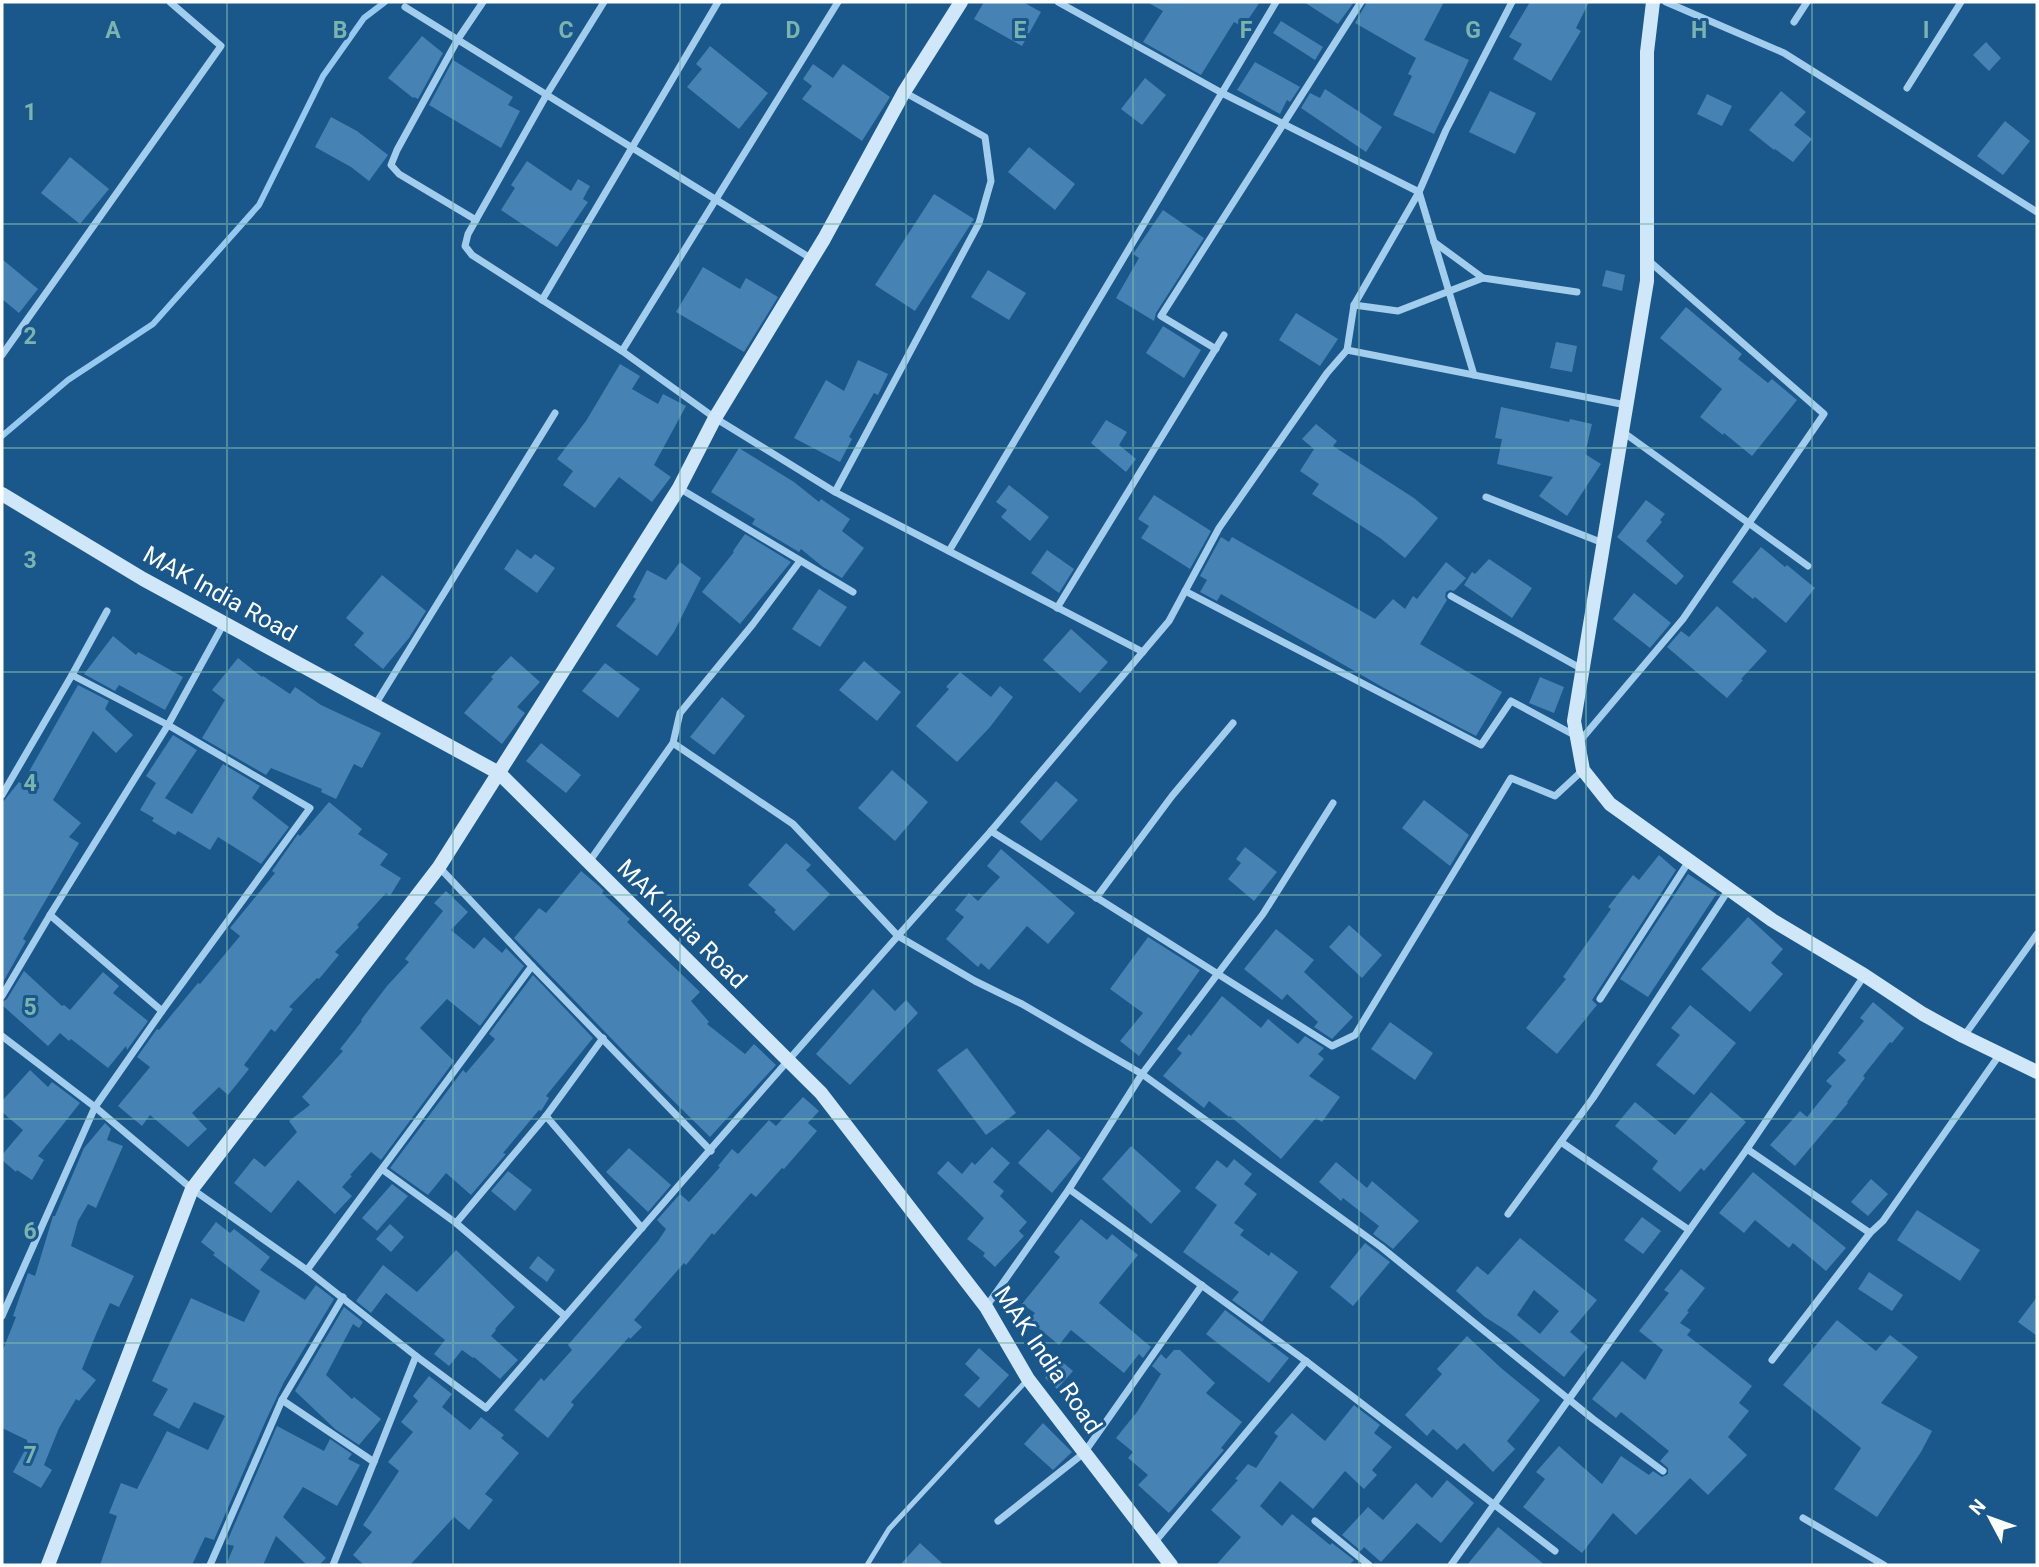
<svg xmlns="http://www.w3.org/2000/svg" width="2039" height="1567" font-family="Roboto,sans-serif">
  <rect width="100%" height="100%" fill="#1a578a"/>
  <g fill="none" stroke-linecap="round" stroke-linejoin="round">
    <polyline stroke="#96c9ef" stroke-width="6" points="2,436 68,380 153,324 259,205 323,76 364,18 385,2"/>
  </g>
  <g fill="#4683b4" fill-rule="evenodd">
    <polygon points="984,2 1023,2 1041,12 1022,46 974,19"/>
    <polygon points="1147,2 1260,2 1243,27 1234,22 1201,75 1143,42 1163,11"/>
    <polygon points="1304,2 1354,2 1338,24"/>
    <polygon points="1367,2 1444,2 1424,40 1469,60 1434,134 1393,115 1412,76 1408,74 1416,58 1355,23"/>
    <polygon points="1530,2 1589,2 1576,28 1581,31 1551,81 1513,59 1522,44 1509,37"/>
    <polygon points="1281,21 1323,47 1315,60 1273,33"/>
    <polygon points="422,36 443,53 418,99 414,97 413,98 388,78"/>
    <polygon points="1986,42 2001,58 1989,71 1973,55"/>
    <polygon points="710,46 768,93 739,129 687,87 702,69 696,64"/>
    <polygon points="453,60 513,97 508,105 520,111 501,148 429,105"/>
    <polygon points="1255,62 1300,87 1290,102 1287,100 1280,114 1237,90"/>
    <polygon points="813,64 833,78 843,64 890,97 862,141 802,99 812,86 803,79"/>
    <polygon points="1145,78 1166,95 1142,125 1121,109"/>
    <polygon points="1325,89 1382,127 1366,152 1301,108 1310,93 1320,98"/>
    <polygon points="1490,91 1536,113 1515,154 1469,132"/>
    <polygon points="1781,91 1806,112 1794,125 1812,139 1793,162 1775,149 1774,150 1749,130"/>
    <polygon points="1707,94 1732,106 1722,126 1697,114"/>
    <polygon points="331,117 357,131 388,155 369,181 351,167 315,147"/>
    <polygon points="2005,121 2030,141 2003,175 1977,156"/>
    <polygon points="1029,147 1075,184 1055,210 1008,172"/>
    <polygon points="70,157 109,189 80,224 41,193"/>
    <polygon points="527,161 571,191 578,179 590,186 583,199 588,202 557,247 501,210 515,188 511,185"/>
    <polygon points="934,194 974,219 915,311 875,285"/>
    <polygon points="1163,210 1204,238 1156,313 1154,321 1116,298 1139,258 1133,254"/>
    <polygon points="2,259 38,289 19,313 2,299"/>
    <polygon points="703,267 740,289 746,278 778,297 744,352 676,312"/>
    <polygon points="988,270 1026,293 1009,320 971,297"/>
    <polygon points="1606,270 1625,275 1622,291 1602,286"/>
    <polygon points="1686,307 1742,354 1738,359 1768,383 1772,379 1797,400 1752,456 1724,433 1723,435 1700,417 1722,389 1660,338"/>
    <polygon points="1296,313 1338,339 1320,366 1279,340"/>
    <polygon points="1163,326 1201,350 1184,378 1146,353"/>
    <polygon points="1556,342 1577,346 1572,372 1550,368"/>
    <polygon points="858,360 888,374 878,395 874,393 849,437 852,439 840,462 794,438 826,380 844,391"/>
    <polygon points="620,364 640,376 632,389 658,404 663,394 686,406 654,465 671,477 652,502 619,477 595,508 563,485 573,471 557,459 586,421"/>
    <polygon points="1501,407 1569,422 1570,419 1592,424 1585,454 1601,464 1567,516 1539,496 1553,477 1497,464 1502,439 1495,438"/>
    <polygon points="1106,420 1127,432 1119,445 1136,459 1126,472 1091,443"/>
    <polygon points="1316,424 1337,441 1333,446 1414,498 1438,518 1405,558 1380,538 1312,494 1319,484 1300,471 1314,449 1302,439"/>
    <polygon points="739,448 794,482 819,502 821,499 850,519 842,531 864,548 842,578 823,567 801,549 799,552 752,524 755,519 711,492"/>
    <polygon points="1009,485 1049,517 1030,541 1001,517 1007,510 996,502"/>
    <polygon points="1154,495 1211,531 1190,569 1141,538 1149,526 1138,519"/>
    <polygon points="1646,500 1665,514 1660,520 1662,522 1646,541 1684,576 1676,585 1617,537"/>
    <polygon points="745,534 791,562 740,624 702,592 734,552 733,551"/>
    <polygon points="1221,537 1229,542 1232,537 1375,619 1393,599 1405,609 1413,596 1417,599 1446,562 1466,578 1454,591 1450,590 1446,592 1445,597 1447,600 1420,644 1502,692 1476,736 1384,688 1221,594 1217,601 1200,592 1207,580 1200,576"/>
    <polygon points="1761,547 1785,567 1787,565 1815,588 1786,623 1755,597 1753,599 1732,582"/>
    <polygon points="517,549 531,559 535,554 555,568 537,593 504,569"/>
    <polygon points="1047,550 1074,569 1059,593 1031,573"/>
    <polygon points="1489,559 1532,588 1512,618 1464,585 1472,572 1475,574"/>
    <polygon points="680,562 701,578 674,632 657,656 616,626 636,599 633,597 647,570 666,580"/>
    <polygon points="382,575 426,611 409,638 383,669 354,645 364,633 346,618"/>
    <polygon points="819,589 847,607 820,647 792,629"/>
    <polygon points="1634,593 1671,623 1650,648 1613,619"/>
    <polygon points="1717,606 1767,651 1741,679 1743,680 1727,698 1667,647 1681,631 1689,637"/>
    <polygon points="1071,629 1108,662 1080,693 1043,660"/>
    <polygon points="113,636 136,655 138,652 183,677 165,710 119,685 115,691 84,674"/>
    <polygon points="511,656 540,682 517,707 525,713 502,744 464,713 493,679 491,677"/>
    <polygon points="238,658 262,677 263,676 290,694 295,687 321,705 381,733 362,768 354,764 336,799 321,792 322,789 271,768 266,775 202,738 225,700 212,690"/>
    <polygon points="864,661 901,692 877,721 839,690"/>
    <polygon points="605,663 640,689 618,718 582,691"/>
    <polygon points="960,672 991,697 1000,686 1013,697 990,727 957,762 916,726 949,689 946,687"/>
    <polygon points="1540,677 1564,687 1554,713 1529,703"/>
    <polygon points="78,685 109,701 105,709 133,735 116,753 93,731 53,800 81,823 69,837 79,843 23,939 26,941 2,984 2,803 19,782 22,784"/>
    <polygon points="722,697 745,716 714,755 690,737"/>
    <polygon points="173,735 197,750 165,798 192,814 223,764 260,786 252,798 289,827 261,864 218,837 210,850 178,831 175,835 152,821 154,818 140,810 156,783 146,776"/>
    <polygon points="541,743 581,775 566,793 526,761"/>
    <polygon points="892,770 928,802 895,841 858,808"/>
    <polygon points="1056,781 1078,800 1041,841 1020,822"/>
    <polygon points="1424,800 1469,835 1450,866 1402,828"/>
    <polygon points="329,802 362,829 358,834 388,854 380,865 401,878 390,896 386,893 357,925 359,927 335,952 339,955 319,979 317,978 289,1007 293,1009 275,1032 271,1029 244,1065 249,1069 228,1095 219,1087 192,1113 207,1129 188,1147 150,1115 142,1126 118,1106 150,1067 137,1057 157,1029 159,1030 198,983 200,984 240,936 230,928 275,873 272,871 298,834 300,836"/>
    <polygon points="786,843 811,865 806,870 830,894 794,931 774,912 776,910 748,885"/>
    <polygon points="1245,847 1277,872 1254,901 1228,879 1241,863 1236,859"/>
    <polygon points="1001,849 1075,913 1048,944 1027,926 989,970 981,963 978,967 946,939 964,917 955,910 969,893 978,901 1000,877 987,866"/>
    <polygon points="1659,855 1676,870 1592,1000 1597,1005 1557,1054 1526,1028 1566,979 1563,977 1611,909 1608,907 1633,875 1639,880"/>
    <polygon points="581,871 599,886 604,891 602,893 630,919 627,922 700,992 691,1001 709,1022 707,1024 745,1054 754,1044 776,1065 710,1137 638,1066 514,938 539,908 546,913"/>
    <polygon points="1688,874 1717,893 1648,997 1620,979"/>
    <polygon points="446,891 468,912 451,930 474,949 484,937 502,953 506,948 524,966 480,1026 447,999 420,1028 454,1061 381,1160 371,1152 350,1175 352,1176 342,1187 352,1196 335,1214 298,1180 271,1213 234,1183 254,1158 265,1167 297,1132 289,1121 310,1105 302,1097 343,1051 340,1049 362,1021 361,1020 387,986 409,962 405,959 443,911 434,903"/>
    <polygon points="1748,917 1783,949 1771,963 1783,974 1750,1012 1701,969"/>
    <polygon points="1349,925 1382,955 1362,978 1329,947"/>
    <polygon points="1276,929 1314,960 1304,972 1353,1017 1332,1039 1314,1027 1318,1022 1287,994 1282,1000 1244,969"/>
    <polygon points="1148,937 1200,970 1139,1056 1120,1041 1143,1013 1110,989"/>
    <polygon points="24,971 62,1006 64,1005 70,1010 103,972 119,986 113,993 148,1021 127,1050 126,1046 108,1068 71,1039 69,1041 60,1033 48,1046 2,1005 2,1002 7,999"/>
    <polygon points="533,975 593,1038 546,1096 549,1098 541,1111 539,1110 503,1153 506,1154 471,1195 446,1173 428,1195 390,1168 463,1070 466,1073 495,1039 489,1034"/>
    <polygon points="873,989 895,1011 906,1000 918,1013 850,1085 816,1054"/>
    <polygon points="1222,996 1261,1028 1268,1019 1298,1044 1305,1036 1324,1048 1318,1054 1324,1059 1309,1076 1340,1097 1322,1122 1316,1118 1281,1159 1230,1116 1229,1117 1209,1101 1204,1108 1163,1076 1182,1053 1177,1049 1189,1034 1191,1036"/>
    <polygon points="1873,1002 1904,1028 1892,1043 1890,1042 1863,1076 1865,1078 1847,1102 1848,1103 1795,1166 1770,1145 1800,1111 1807,1117 1832,1086 1826,1081 1846,1060 1838,1053 1864,1021 1860,1018"/>
    <polygon points="1690,1005 1736,1043 1694,1095 1656,1065 1680,1035 1671,1028"/>
    <polygon points="1390,1022 1433,1053 1415,1080 1371,1049"/>
    <polygon points="967,1048 1016,1113 986,1135 937,1070"/>
    <polygon points="30,1070 48,1087 52,1082 80,1103 38,1156 44,1160 32,1180 17,1170 16,1172 2,1160 2,1155 23,1130 2,1112 2,1101"/>
    <polygon points="1711,1092 1746,1122 1704,1171 1701,1168 1680,1192 1652,1169 1658,1161 1615,1126 1635,1102 1675,1135"/>
    <polygon points="803,1097 819,1111 808,1123 817,1131 784,1169 782,1168 756,1197 751,1193 714,1235 712,1233 686,1265 684,1263 634,1320 642,1327 630,1339 629,1337 571,1402 574,1405 548,1438 514,1410 541,1378 544,1381 572,1350 568,1345 658,1241 666,1229 657,1220 680,1194 689,1202 720,1167 718,1166 732,1149 738,1154 769,1120 776,1126"/>
    <polygon points="105,1123 111,1129 107,1140 123,1146 96,1208 88,1204 78,1221 71,1246 134,1276 119,1307 110,1303 97,1332 82,1369 96,1380 79,1401 76,1399 59,1428 44,1465 52,1470 41,1488 13,1472 29,1443 27,1442 27,1440 2,1428 2,1352 16,1317 13,1316 28,1273 35,1276 53,1216 55,1216 84,1148"/>
    <polygon points="1048,1129 1081,1158 1052,1193 1018,1163"/>
    <polygon points="1131,1146 1181,1191 1151,1224 1102,1179"/>
    <polygon points="992,1147 1010,1163 993,1182 1004,1191 1000,1196 1027,1222 1019,1231 1024,1236 995,1267 983,1256 985,1253 967,1239 984,1218 937,1173 948,1161 962,1174 972,1162 975,1165"/>
    <polygon points="629,1148 671,1185 648,1212 606,1172"/>
    <polygon points="1234,1159 1252,1174 1244,1184 1257,1194 1234,1223 1244,1230 1240,1235 1269,1256 1271,1252 1298,1272 1262,1322 1232,1300 1239,1292 1183,1252 1217,1205 1195,1188 1217,1160 1227,1168"/>
    <polygon points="1336,1162 1367,1188 1372,1181 1419,1221 1393,1249 1373,1234 1379,1226 1343,1198 1341,1201 1319,1182"/>
    <polygon points="508,1171 532,1190 515,1211 491,1191"/>
    <polygon points="1753,1172 1846,1248 1826,1271 1793,1243 1789,1248 1755,1220 1744,1233 1719,1213"/>
    <polygon points="1871,1179 1888,1194 1868,1216 1851,1202"/>
    <polygon points="392,1184 408,1196 377,1231 362,1218"/>
    <polygon points="1917,1210 1980,1250 1960,1281 1897,1240"/>
    <polygon points="1642,1217 1661,1231 1643,1254 1624,1240"/>
    <polygon points="1081,1219 1107,1240 1112,1234 1138,1255 1099,1303 1151,1347 1143,1358 1139,1354 1124,1373 1071,1330 1059,1345 1029,1320 1035,1313 1022,1304 1060,1257 1054,1252"/>
    <polygon points="216,1222 230,1233 234,1229 270,1257 260,1270 305,1300 316,1285 334,1299 284,1382 266,1420 214,1540 205,1537 192,1565 100,1565 117,1516 109,1513 121,1483 137,1489 167,1431 208,1450 225,1416 194,1402 179,1429 153,1415 168,1389 152,1381 191,1298 244,1322 260,1291 213,1255 215,1253 201,1242"/>
    <polygon points="390,1224 404,1237 391,1252 376,1239"/>
    <path d="M1520 1238 1597 1300 1570 1332 1588 1347 1564 1377 1507 1331 1485 1317 1456 1291 1477 1266 1488 1275ZM1534 1290 1559 1311 1540 1334 1517 1315Z"/>
    <polygon points="1365,1243 1390,1262 1353,1306 1330,1287"/>
    <polygon points="456,1250 515,1307 495,1329 496,1330 491,1336 518,1360 500,1379 474,1357 473,1358 462,1350 449,1366 434,1354 445,1340 386,1293 371,1313 356,1301 383,1265 417,1292"/>
    <polygon points="538,1256 555,1270 547,1282 529,1268"/>
    <polygon points="1681,1269 1705,1288 1687,1311 1689,1312 1680,1323 1691,1330 1687,1335 1752,1386 1739,1403 1749,1411 1728,1437 1747,1455 1708,1495 1690,1478 1636,1535 1613,1513 1582,1553 1523,1507 1545,1479 1536,1472 1559,1446 1602,1484 1621,1456 1649,1475 1653,1471 1662,1477 1668,1474 1668,1468 1660,1461 1669,1451 1621,1412 1616,1418 1592,1399 1622,1361 1645,1380 1663,1350 1639,1331 1669,1293 1664,1290"/>
    <polygon points="1869,1272 1903,1295 1892,1311 1858,1289"/>
    <polygon points="2037,1297 2037,1336 2018,1322"/>
    <polygon points="344,1307 363,1322 359,1328 353,1324 326,1375 352,1399 354,1397 381,1419 359,1445 335,1429 295,1391"/>
    <polygon points="1225,1310 1289,1358 1269,1383 1206,1334"/>
    <polygon points="1837,1320 1876,1351 1890,1335 1918,1357 1881,1403 1932,1431 1921,1452 1877,1517 1834,1489 1861,1448 1783,1385"/>
    <polygon points="1467,1336 1501,1368 1540,1400 1507,1441 1515,1449 1493,1472 1464,1443 1457,1450 1433,1429 1427,1436 1405,1415 1442,1374 1437,1369"/>
    <polygon points="979,1348 1009,1375 979,1408 964,1395 980,1378 965,1364"/>
    <polygon points="1174,1350 1180,1350 1215,1383 1206,1393 1242,1422 1221,1448 1224,1450 1169,1513 1138,1485 1148,1475 1128,1458 1133,1452 1116,1438 1137,1412 1161,1374 1152,1366 1161,1354 1166,1359"/>
    <polygon points="1060,1360 1073,1371 1057,1389 1045,1378"/>
    <polygon points="429,1376 452,1394 442,1407 470,1430 481,1417 504,1435 501,1438 519,1453 485,1494 493,1500 469,1530 454,1517 410,1565 364,1565 353,1555 372,1532 363,1525 399,1471 388,1462 413,1432 401,1422 418,1401 413,1396"/>
    <polygon points="1354,1405 1380,1425 1374,1433 1392,1447 1372,1470 1377,1475 1364,1489 1345,1471 1313,1509 1280,1481 1260,1506 1282,1526 1292,1514 1330,1545 1332,1543 1354,1560 1349,1565 1216,1565 1241,1537 1211,1510 1238,1480 1235,1479 1248,1464 1256,1468 1278,1436 1274,1433 1292,1413 1325,1441"/>
    <polygon points="1043,1423 1072,1452 1053,1470 1024,1444"/>
    <polygon points="277,1426 324,1451 330,1439 352,1454 348,1459 360,1465 337,1506 303,1487 283,1517 326,1558 319,1565 307,1565 276,1536 263,1565 226,1565 234,1546 226,1544"/>
    <polygon points="1447,1480 1474,1503 1441,1543 1417,1523 1381,1562 1364,1547 1361,1551 1342,1535 1368,1507 1383,1520 1416,1483 1432,1498"/>
    <polygon points="1498,1527 1545,1565 1467,1565"/>
    <polygon points="920,1543 944,1565 900,1565"/>
  </g>
  <g fill="none" stroke-linecap="round" stroke-linejoin="round">
    <polyline stroke="#a3cded" stroke-width="5" points="867,1565 889,1529 1028,1379"/>
    <g stroke="#a3cded" stroke-width="7">
      <polyline points="604,2 547,94 468,234 465,246 472,255 622,351 715,418 835,492 1143,652"/>
      <polyline points="1058,2 1222,93 1419,192 1474,375"/>
      <polyline points="1666,2 1784,53 2037,212"/>
      <polyline points="405,7 812,259"/>
      <polyline points="1794,22 1807,2"/>
      <polyline points="1907,88 1961,2"/>
      <polyline points="476,220 399,174 391,165 397,150 458,39 483,2"/>
      <polyline points="1434,242 1483,278"/>
      <polyline points="542,300 718,2"/>
      <polyline points="1354,305 1398,311 1483,278 1577,292"/>
      <polyline points="1216,349 1161,316 1361,2"/>
      <polyline points="1347,350 1626,405"/>
      <polyline points="622,351 838,2"/>
      <polyline points="2,355 221,46 170,2"/>
      <polyline points="1623,432 1808,566"/>
      <polyline points="679,488 853,592"/>
      <polyline points="835,492 979,223 991,181 985,137 904,92"/>
      <polyline points="1486,497 1603,543"/>
      <polyline points="949,551 1276,2"/>
      <polyline points="1185,591 1481,745 1511,701 1576,736"/>
      <polyline points="1451,596 1582,669"/>
      <polyline points="1057,608 1224,335"/>
      <polyline points="375,705 555,413"/>
      <polyline points="1579,742 1683,619 1824,414 1649,261"/>
      <polyline points="673,743 793,824 898,936 975,981 1022,1004 1142,1074 1381,1247 1593,1419 1663,1471"/>
      <polyline points="2,795 72,675"/>
      <polyline points="991,831 1169,621 1219,528 1327,373 1347,350 1354,305 1419,192 1446,130 1512,2"/>
      <polyline points="589,862 673,743 680,713 753,624 800,561"/>
      <polyline points="439,867 532,966 711,1151"/>
      <polyline points="1096,898 1172,796 1233,723"/>
      <polyline points="50,915 162,1011 310,808 168,725 72,675 107,611"/>
      <polyline points="2,996 50,915 168,725 224,623"/>
      <polyline points="1600,999 1689,861"/>
      <path d="M2 1036 95 1107 192 1189 307 1270 416 1356 486 1408C653 1214 821 1022 991 831L1332 1046 1355 1035 1511 778 1555 796 1583 770"/>
      <polyline points="1964,1036 2037,934"/>
      <polyline points="546,1116 642,1228"/>
      <polyline points="1561,1142 1689,1230"/>
      <polyline points="1747,1149 1870,1233"/>
      <polyline points="383,1170 456,1223 565,1316"/>
      <polyline points="1069,1189 1306,1361 1555,1551"/>
      <polyline points="1508,1214 1593,1098 1729,889"/>
      <polyline points="456,1223 546,1116 603,1038"/>
      <polyline points="307,1270 532,966"/>
      <polyline points="986,1307 1069,1189 1142,1074 1263,914 1333,803"/>
      <polyline points="2,1316 95,1107 162,1011"/>
      <polyline points="1772,1360 1870,1233 1883,1221 2000,1054"/>
      <polyline points="282,1400 343,1297"/>
      <polyline points="1803,1518 1884,1565"/>
      <polyline points="998,1521 1084,1453 1202,1285"/>
      <polyline points="1315,1521 1369,1565"/>
      <polyline points="1154,1543 1306,1361"/>
      <polyline points="210,1565 282,1400 374,1462"/>
      <polyline points="333,1565 416,1356"/>
      <polyline points="1451,1565 1747,1149 1864,976"/>
    </g>
    <g stroke="#d0e6f9" stroke-width="14">
      <polyline points="1653,2 1647,52 1647,281 1574,721 1583,770 1610,804 1772,920 1864,975 1923,1014 1963,1036 2037,1072"/>
      <polyline points="2,494 143,579 499,773 821,1093 986,1307 1028,1379 1171,1565"/>
      <polyline points="48,1565 192,1189 439,867 679,488 715,418 824,239 904,92 961,2"/>
    </g>
  </g>
  <path fill="none" stroke="#7bb4af" stroke-width="2" stroke-opacity="0.55" d="M227 2V1565M453 2V1565M680 2V1565M906 2V1565M1133 2V1565M1359 2V1565M1586 2V1565M1812 2V1565M2 224H2037M2 448H2037M2 672H2037M2 895H2037M2 1119H2037M2 1343H2037"/>
  <g text-anchor="middle" stroke-width="6" stroke-linejoin="round" paint-order="stroke">
    <g font-size="24" fill="#fff" stroke="#1a578a">
      <text transform="translate(220 594) rotate(29)" y="8">MAK India Road</text>
      <text transform="translate(682 924) rotate(45)" y="8">MAK India Road</text>
      <text transform="translate(1048 1360) rotate(56)" y="8">MAK India Road</text>
    </g>
  </g>
  <g font-size="23" text-anchor="middle" font-weight="bold" fill="#7bb4af" stroke="#1a578a" stroke-width="6" stroke-linejoin="round" paint-order="stroke">
    <text x="113" y="38">A</text>
    <text x="340" y="38">B</text>
    <text x="566" y="38">C</text>
    <text x="793" y="38">D</text>
    <text x="1020" y="38">E</text>
    <text x="1246" y="38">F</text>
    <text x="1473" y="38">G</text>
    <text x="1699" y="38">H</text>
    <text x="1926" y="38">I</text>
    <text x="30" y="120">1</text>
    <text x="30" y="344">2</text>
    <text x="30" y="568">3</text>
    <text x="30" y="791">4</text>
    <text x="30" y="1015">5</text>
    <text x="30" y="1239">6</text>
    <text x="30" y="1463">7</text>
  </g>
  <rect width="2039" height="1567" fill="none" stroke="#ffffff" stroke-width="7"/>
  <g transform="translate(1990 1518) rotate(311)" stroke="#1a578a" stroke-width="5" paint-order="stroke">
  <path d="M0-5L12 26L0 18L-12 26Z" fill="#ffffff"/>
  <text y="-10" font-size="19" font-weight="bold" text-anchor="middle" fill="#ffffff">N</text>
  </g>
</svg>
